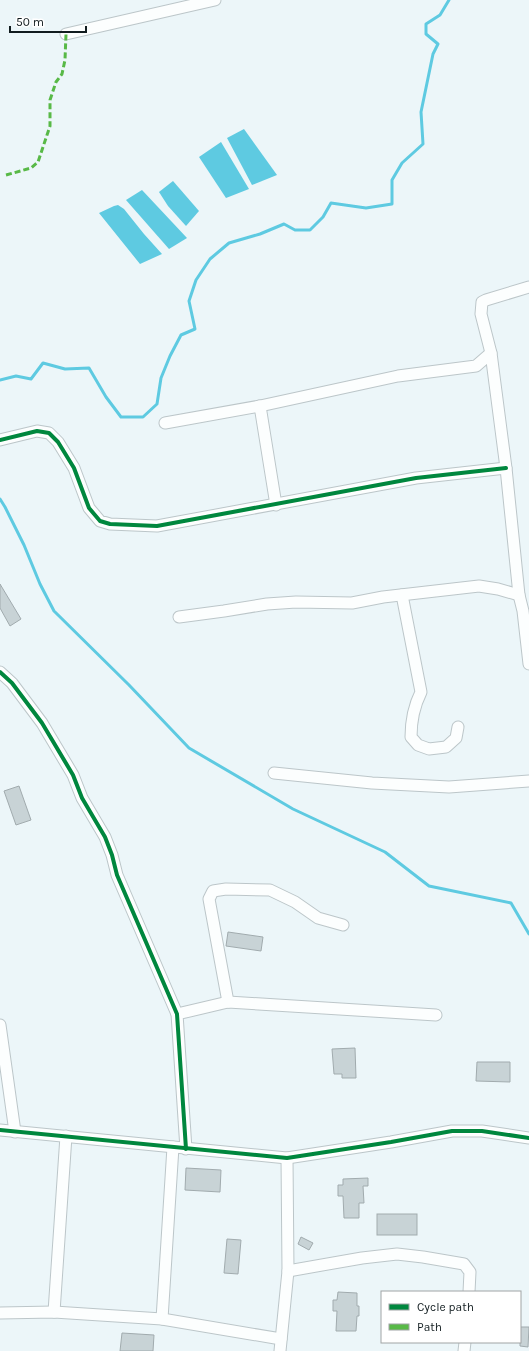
<svg xmlns="http://www.w3.org/2000/svg" width="529" height="1351" font-family="Karla,sans-serif">
  <rect width="100%" height="100%" fill="#ecf6f9"/>
  <g fill="#5ecae1">
    <polygon points="244,129 277,175 252,185 227,138"/>
    <polygon points="221,142 249,189 226,198 199,157"/>
    <polygon points="173,181 199,211 186,226 168,206 159,192"/>
    <polygon points="142,190 187,238 169,249 126,200"/>
    <polygon points="118,205 124,209 144,234 162,254 140,264 99,213 114,206"/>
  </g>
  <g fill="none" stroke-linecap="round" stroke-linejoin="round">
    <g stroke="#5ecae1" stroke-width="3">
      <polyline points="0,380 16,376 31,379 43,363 65,369 89,368 106,397 121,417 143,417 157,404 161,378 170,356 181,335 195,329 189,301 196,280 210,259 229,243 260,234 284,224 295,230 310,230 323,217 331,203 366,208 392,204 392,180 402,163 423,144 421,112 433,54 438,44 426,34 426,24 440,15 449,0"/>
      <polyline points="0,499 5,507 24,545 40,584 54,611 129,685 189,748 293,809 385,852 429,886 511,903 529,934"/>
    </g>
  </g>
  <g fill="#c8d3d6" stroke="#a1abae">
    <polygon points="0,584 21,619 10,626 0,608"/>
    <polygon points="19,786 31,820 16,825 4,791"/>
    <polygon points="228,932 263,937 261,951 226,946"/>
    <polygon points="355,1048 356,1078 342,1078 342,1074 334,1074 332,1049"/>
    <polygon points="477,1062 510,1062 510,1082 476,1081"/>
    <polygon points="186,1168 221,1170 220,1192 185,1190"/>
    <polygon points="368,1178 368,1186 363,1186 364,1203 359,1203 359,1218 344,1218 343,1196 338,1196 338,1185 343,1185 343,1179"/>
    <rect x="377" y="1214" width="40" height="21"/>
    <polygon points="301,1237 313,1243 309,1250 298,1244"/>
    <polygon points="227,1239 241,1240 238,1274 224,1273"/>
    <polygon points="338,1292 357,1293 357,1306 359,1306 359,1316 357,1316 356,1331 336,1331 337,1311 333,1311 333,1300 337,1300"/>
    <polygon points="520,1327 529,1327 528,1347 520,1346"/>
    <polygon points="122,1333 154,1335 153,1351 120,1351"/>
  </g>
  <g fill="none" stroke-linecap="round" stroke-linejoin="round">
    <g stroke="#bcc6c9" stroke-width="13">
      <g id="minor">
        <polyline points="66,34 215,0"/>
        <polyline points="529,287 486,300 482,302 481,314 491,353 506,468 519,595 523,611 529,664"/>
        <polyline points="260,406 276,505"/>
        <polyline points="165,423 260,406 398,376 476,366 491,353"/>
        <polyline points="0,440 37,431 49,433 58,442 74,468 89,508 100,521 110,524 157,526 416,478 506,468"/>
        <path d="M402 595 421 692C414 706 411 721 411 737L418 745 429 749 446 747 456 738 458 727"/>
        <polyline points="179,617 224,611 267,604 296,602 352,603 383,597 479,586 498,589 519,595"/>
        <polyline points="0,672 12,683 42,723 73,775 82,798 105,837 112,855 117,875 177,1014 186,1149"/>
        <polyline points="274,773 372,783 449,787 529,781"/>
        <polyline points="228,1002 209,899 213,891 226,889 270,890 295,902 318,918 343,925"/>
        <polyline points="177,1014 228,1002 436,1015"/>
        <polyline points="0,1025 15,1132"/>
        <polyline points="0,1130 287,1158 391,1142 452,1131 482,1131 529,1138"/>
        <polyline points="288,1271 362,1258 397,1254 423,1257 464,1264 470,1272 469,1292"/>
        <polyline points="54,1312 66,1136"/>
        <polyline points="0,1313 54,1312 162,1319 281,1339"/>
        <polyline points="162,1319 173,1147"/>
        <polyline points="280,1351 288,1271 287,1158"/>
        <polyline points="464,1351 465,1342"/>
      </g>
    </g>
    <use href="#minor" stroke="#fcfefe" stroke-width="11"/>
    <polyline stroke="#58b947" stroke-width="3" stroke-dasharray="6 3" stroke-linecap="butt" points="6,175 31,168 38,162 50,126 50,100 56,82 62,74 65,60 66,34"/>
    <g stroke="#fff" stroke-width="6">
      <g id="cycleway">
        <polyline points="0,440 37,431 49,433 58,442 74,468 89,508 100,521 110,524 157,526 416,478 506,468"/>
        <polyline points="0,672 12,683 42,723 73,775 82,798 105,837 112,855 117,875 177,1014 186,1149"/>
        <polyline points="0,1130 287,1158 391,1142 452,1131 482,1131 529,1138"/>
      </g>
    </g>
    <use href="#cycleway" stroke="#00873e" stroke-width="4"/>
  </g>
  <rect x="381" y="1291" width="140" height="52" fill="#ffffff" stroke="#a0a4a5"/>
  <rect x="389" y="1304" width="20" height="6" fill="#00873e" stroke="#a0a4a5"/>
  <text x="417" y="1311" font-size="12" fill="#111c1f">Cycle path</text>
  <rect x="389" y="1324" width="20" height="6" fill="#58b947" stroke="#a0a4a5"/>
  <text x="417" y="1331" font-size="12" fill="#111c1f">Path</text>
  <path d="M10 26v6h76v-6" fill="none" stroke="#111c1f" stroke-width="2"/>
  <text x="16" y="26" font-size="12" fill="#111c1f" stroke="#ffffff" stroke-width="3" paint-order="stroke">50 m</text>
</svg>
